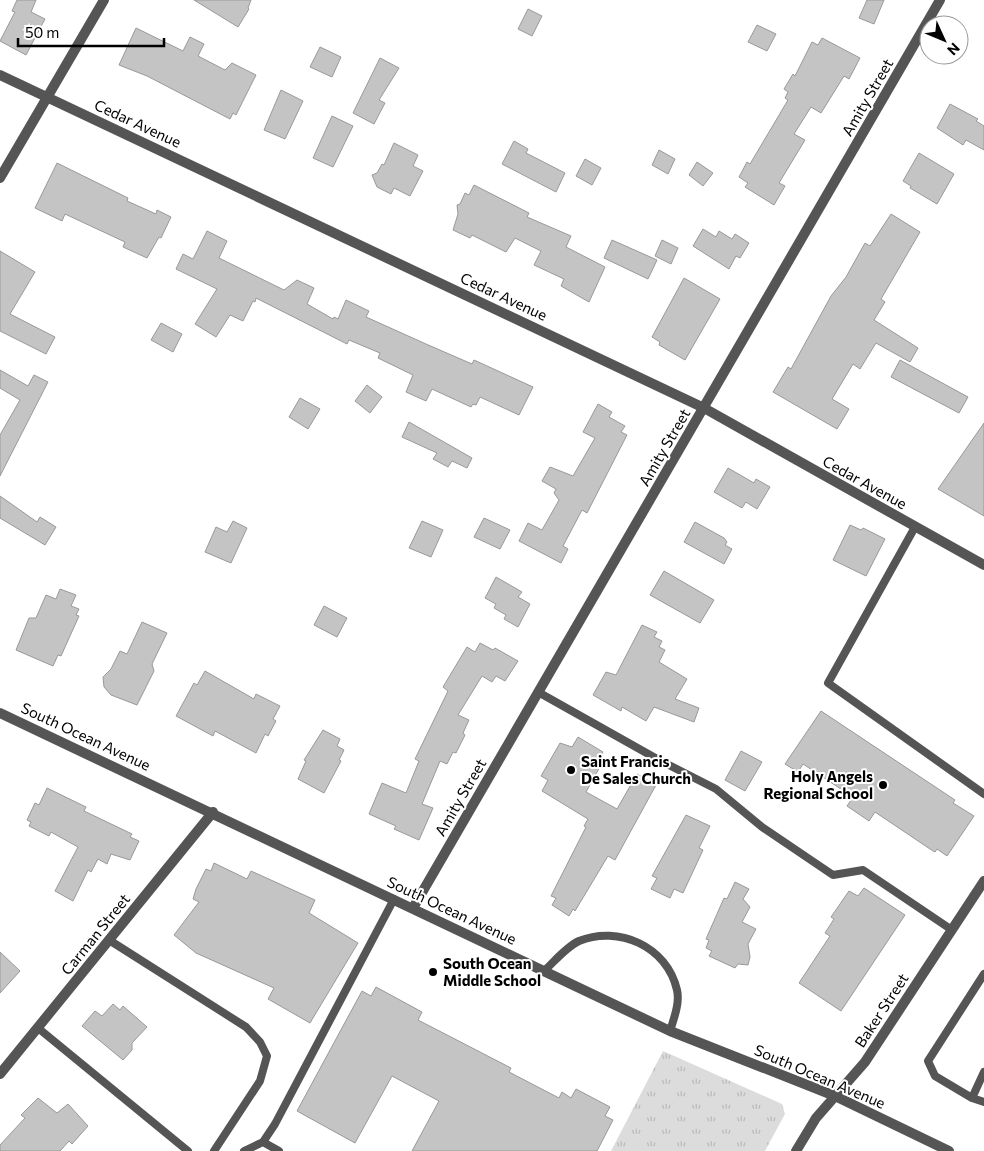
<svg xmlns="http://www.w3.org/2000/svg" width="984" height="1151" viewBox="0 0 984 1151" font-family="Commissioner,sans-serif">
  <defs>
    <pattern id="grass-tufts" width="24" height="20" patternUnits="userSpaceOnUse" patternTransform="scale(1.25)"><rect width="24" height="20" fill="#dcdcdc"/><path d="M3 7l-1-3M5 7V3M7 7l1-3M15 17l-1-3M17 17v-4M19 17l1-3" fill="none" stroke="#bbb"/></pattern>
  </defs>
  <rect width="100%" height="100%" fill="#fff"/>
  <path fill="url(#grass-tufts)" d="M663,1051L782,1104L785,1114L765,1151H611Z"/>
  <path fill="#c4c4c4" stroke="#999" d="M17,0H36L31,12L45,19L26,55L0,41L15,12L12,11Z
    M194,0H251L248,8L249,9L238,27Z
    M867,0H884L874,24L859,18Z
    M528,9L542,16L532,36L518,29Z
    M757,25L776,34L767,51L748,42Z
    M136,28L183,51L190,37L204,44L198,56L225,70L232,63L256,75L236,115L233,113L230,119L147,76L119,65Z
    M822,38L860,58L849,79L844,76L821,113L811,107L794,134L805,140L779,183L785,186L774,205L745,187L748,183L739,177L747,162L750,164L788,100L785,98L788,92L784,89L793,74L795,76L812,42L818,45Z
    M320,47L341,57L332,77L310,67Z
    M380,58L399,68L379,100L385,103L374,124L353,113Z
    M281,90L303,101L285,139L264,130Z
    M950,104L978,119L976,121L984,126V150L966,140L963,145L937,128Z
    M332,116L353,126L333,167L313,158Z
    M514,141L528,149L526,153L565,173L556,192L502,164Z
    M394,143L418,155L413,166L423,171L410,196L394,188L391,194L377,187L372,175L377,173L382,164L384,165Z
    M659,150L675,159L668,174L652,165Z
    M919,153L954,174L937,204L910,188L911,186L903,181Z
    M585,159L601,168L592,185L576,176Z
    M697,162L713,173L703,186L689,175Z
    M57,163L128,198L127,201L156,214L157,210L171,217L161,238L159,237L147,258L123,247L125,242L65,214L62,221L35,208Z
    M474,185L529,213L527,217L571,236L566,247L605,267L589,302L561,286L564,279L534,265L541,251L515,238L506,252L472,235L470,238L453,230L458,214L457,205L460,204L465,193L469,195Z
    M891,214L920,232L881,299L885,302L874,320L918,348L910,362L876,343L860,369L853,364L832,399L849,409L837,429L773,392L788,367L791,369L831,296L846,277L865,243L870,246Z
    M703,229L716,237L719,231L732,239L735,234L749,243L740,258L736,256L729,269L693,246Z
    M207,231L227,241L219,258L284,290L297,280L314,288L307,304L333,319L334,317L338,319L346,300L369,311L366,317L426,344L472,364L474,360L533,387L519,415L480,397L476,405L473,404L471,407L432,389L426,401L406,392L413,375L378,358L380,353L349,340L347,344L256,298L255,302L253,301L243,321L230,315L216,337L195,324L217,289L176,269L183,254L193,259Z
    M612,240L657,260L648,279L604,258Z
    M662,240L678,248L671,264L655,256Z
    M0,251L35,272L10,314L55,337L46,354L0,331Z
    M684,278L720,299L685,360L659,345L660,342L652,337Z
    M161,323L182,334L173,352L151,340Z
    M900,360L968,397L959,413L891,377Z
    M0,370L28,386L34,375L48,382L0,476V435L20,400L0,388Z
    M367,385L382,397L370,413L355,401Z
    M300,398L320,409L308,429L289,417Z
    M598,404L612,412L609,417L625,426L621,432L627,435L587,513L582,510L563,546L568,549L561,563L519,541L528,523L542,530L559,500L554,493L556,489L542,481L550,467L573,476L595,438L583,432Z
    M409,422L472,458L467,468L452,461L448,467L433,459L437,453L402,437Z
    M984,423V516L938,489Z
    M728,468L754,483L756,479L770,487L757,509L746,502L742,508L714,492Z
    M0,496L37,522L40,517L56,527L45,545L0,518Z
    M484,518L510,530L500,549L474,537Z
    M233,521L247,528L231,563L205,552L216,527L227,532Z
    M422,521L443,530L431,557L409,548Z
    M695,522L724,538L727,542L725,545L732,549L724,564L684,542Z
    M850,525L861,530L863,528L885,539L866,576L833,560Z
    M664,571L714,600L700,623L650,595Z
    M496,577L522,592L518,597L530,604L518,627L504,619L506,615L494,608L496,604L485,598Z
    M60,589L76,595L71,606L79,609L76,615L79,616L61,656L58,655L53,666L16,650L29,618H36L46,595L56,599Z
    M324,606L347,618L337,637L314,625Z
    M142,622L167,633L152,664L154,671L137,705L111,695L104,687L103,677L111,669L120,651L127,654Z
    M642,625L657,632L654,637L662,641L659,647L665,650L659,662L687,679L675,699L699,708L694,722L654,707L646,721L622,707L621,711L593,695L606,672L616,675Z
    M480,643L493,650L495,648L518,661L505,681L496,676L492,682L482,676L458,715L469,720L463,733L465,735L456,753L453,752L447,764L440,761L422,804L433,808L419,840L394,829L396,826L369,814L382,783L406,793L419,761L415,759L448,691L443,687L467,647L475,652Z
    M205,671L254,699L256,694L280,706L273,719L276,721L268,736L265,734L256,753L215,731L213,736L176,716L194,683L197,685Z
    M821,711L955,800L953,803L974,816L947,856L937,849L935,852L933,851L875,812L869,821L847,806L853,797L803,764L798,772L785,764Z
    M323,730L340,739L337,746L344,750L339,760L341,761L324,793L298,779L306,761L304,760Z
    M578,737L603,752L596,763L601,765L586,792L617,809L637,774L656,785L615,860L608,856L575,911L573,909L569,916L552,905L556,898L551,896L586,827L584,826L588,819L542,791L548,780L541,776L560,743L572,747Z
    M741,751L762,762L745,791L725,780Z
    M47,788L86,807L84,811L132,834L130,837L139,841L130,860L111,854L107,864L98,859L91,872L88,870L73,901L55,891L78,847L51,832L49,836L29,826L31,822L27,820L35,803L39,805Z
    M686,815L710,826L699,848L703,850L683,893L674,889L670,898L651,889L657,878L652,876Z
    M214,863L247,879L251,871L315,900L309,913L358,943L310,1023L268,999L274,988L196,953L174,935L199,902L193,899L196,889L206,869L211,871Z
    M735,882L749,889L743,899L750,907L742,922L756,929L748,944L750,957L748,965L738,964L735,968L709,956L712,951L706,948L709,940L706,939L724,898L727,899Z
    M864,888L905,915L841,1011L799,983L830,936L825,933L834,919L831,917L849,891L858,896Z
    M0,952L20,971L0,993Z
    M376,987L422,1012L418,1020L511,1068L509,1072L559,1098L562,1092L571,1098L576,1089L610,1107L605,1116L613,1120L597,1151H412L439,1101L392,1076L355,1143L297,1111L362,991L371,996Z
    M113,1004L120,1010L123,1006L147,1027L132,1043V1050L123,1060L82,1026L95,1011L102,1016Z
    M38,1098L57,1113L68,1104L88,1126L72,1144L69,1141L60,1151H0V1145L25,1118L21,1115Z"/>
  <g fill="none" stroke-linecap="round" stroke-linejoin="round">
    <path stroke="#555" stroke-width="8" d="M915,527L828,683L984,794
      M538,692L659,760L716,789L762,827L833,875L863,870L952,930
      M109,940L246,1027L260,1042L267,1056L260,1081L214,1151
      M544,971C554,962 566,947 579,941C618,925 667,946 677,990C680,1003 674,1018 670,1031
      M38,1028L188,1151
      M984,1072L972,1098L984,1102
      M972,1098L935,1076L928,1061L984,974
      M263,1142L279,1151
      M244,1151L263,1142L275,1124L394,899"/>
    <path stroke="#555" stroke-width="10" d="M0,178L104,0
      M413,908L940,0
      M0,1074L213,812"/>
    <path stroke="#555" stroke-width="10" d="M0,75L704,408L984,565
      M0,713L670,1031L835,1096L949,1151
      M796,1151L816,1118L865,1062L984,881"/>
  </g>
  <g fill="#000" stroke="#fff" stroke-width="2">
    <circle cx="571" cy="770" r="5"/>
    <circle cx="883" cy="785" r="5"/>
    <circle cx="433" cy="972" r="5"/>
  </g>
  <g text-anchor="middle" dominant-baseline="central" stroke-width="4" stroke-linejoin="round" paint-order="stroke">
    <g font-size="15" fill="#000" stroke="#fff">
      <text transform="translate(867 97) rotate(-60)">Amity Street</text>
      <text transform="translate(138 123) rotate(25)">Cedar Avenue</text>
      <text transform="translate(504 296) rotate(25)">Cedar Avenue</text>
      <text transform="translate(664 447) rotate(-60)">Amity Street</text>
      <text transform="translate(865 482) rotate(29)">Cedar Avenue</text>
      <text transform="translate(86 736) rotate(25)">South Ocean Avenue</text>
      <text transform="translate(460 797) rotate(-60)">Amity Street</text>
      <text transform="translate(452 910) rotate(25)">South Ocean Avenue</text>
      <text transform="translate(95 934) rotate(-51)">Carman Street</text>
      <text transform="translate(881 1010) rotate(-57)">Baker Street</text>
      <text transform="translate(820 1076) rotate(23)">South Ocean Avenue</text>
    </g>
    <g font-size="15" font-weight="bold" fill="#000" stroke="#fff" text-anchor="start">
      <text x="581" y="761">Saint Francis<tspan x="581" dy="17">De Sales Church</tspan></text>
      <text x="873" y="776" text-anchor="end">Holy Angels<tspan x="873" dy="17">Regional School</tspan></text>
      <text x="443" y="963">South Ocean<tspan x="443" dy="17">Middle School</tspan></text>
    </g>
  </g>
  <g transform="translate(944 40) rotate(134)"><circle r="24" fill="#ffffff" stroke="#999999"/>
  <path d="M0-4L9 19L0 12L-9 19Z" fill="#000000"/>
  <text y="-8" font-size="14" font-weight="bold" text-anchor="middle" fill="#000000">N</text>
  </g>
  <path d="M18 38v8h146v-8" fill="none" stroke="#000000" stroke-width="2.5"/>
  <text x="25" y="38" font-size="15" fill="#000000" stroke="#ffffff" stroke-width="4" paint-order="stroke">50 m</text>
</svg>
